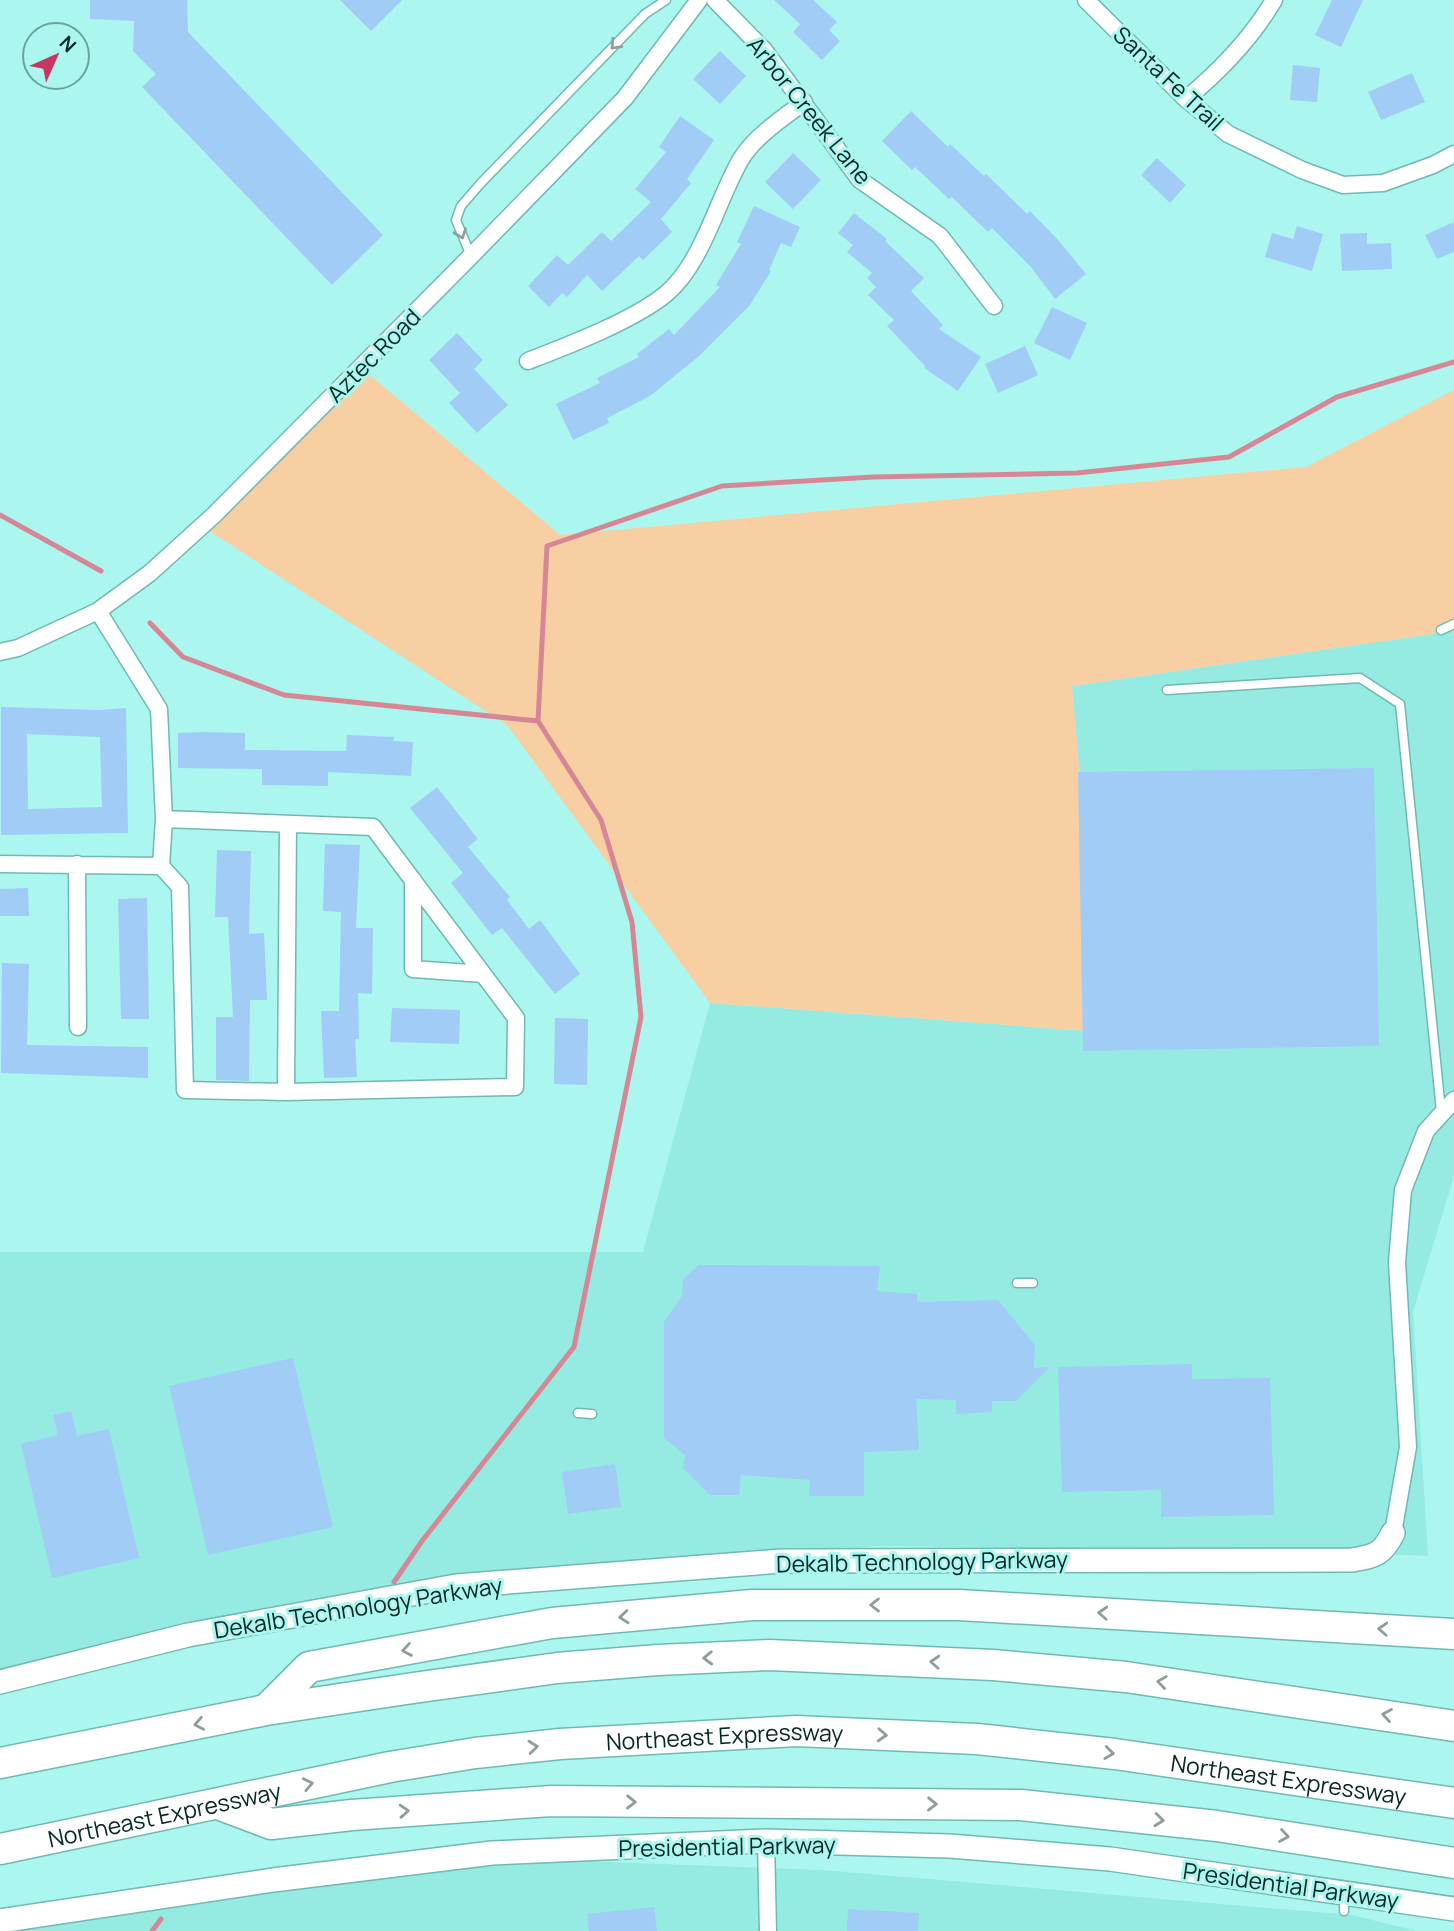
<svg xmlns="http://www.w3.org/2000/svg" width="1454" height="1931" viewBox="0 0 1454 1931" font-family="Manrope,sans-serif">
  <rect width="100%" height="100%" fill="#abf7ef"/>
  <path fill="#95ebe2" d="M1454,631V1176L1413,1312L1428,1556L1336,1552L877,1546L561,1576L0,1678V1252H643L710,1003L1102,1032L1072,686Z
    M418,1855L823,1870L1352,1915L1417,1931H0Z"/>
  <path fill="#f8cea3" d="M358,365L560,535L1306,467L1454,390V631L1072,686L1102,1032L710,1003L507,725L199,524Z"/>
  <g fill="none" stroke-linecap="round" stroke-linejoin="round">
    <path stroke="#d68796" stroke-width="5" d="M0,515L101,571
      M150,623L183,657L284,695L538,721
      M394,1582L422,1541L574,1347L641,1017L632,922L601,820L538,721L547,546L722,486L873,477L1077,473L1229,457L1337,397L1454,362
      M152,1931L161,1919"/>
  </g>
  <path fill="#a0ccf6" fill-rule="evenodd" d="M90,0H187L188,32L383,235L332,285L142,87L156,74L133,51L134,21L90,19Z
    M340,0H402L371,31Z
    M774,0H813L837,22L829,30L840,41L822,60L793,32L800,24Z
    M1332,0H1363L1341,47L1315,35Z
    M720,51L746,76L720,104L693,79Z
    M1293,65L1320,68L1317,102L1290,100Z
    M1412,73L1425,102L1381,120L1368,92Z
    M911,111L948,147L950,144L984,176L986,174L1027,214L1030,211L1059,241L1086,274L1055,299L1031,267L992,228L988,232L952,197L949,199L915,167L912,170L882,141Z
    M680,116L714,140L687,179L691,183L661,219L672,232L643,260L639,256L602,291L587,275L567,297L562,293L549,307L528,286L557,255L568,265L602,232L611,241L651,202L635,189L666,152L659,147Z
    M793,153L821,180L793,209L765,182Z
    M1157,158L1186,185L1170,203L1141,175Z
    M754,206L800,227L791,247L781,243L769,270L771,271L750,305L699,356L650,396L607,418L609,423L573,440L556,404L600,383L597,378L639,357L637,354L669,329L674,335L720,287L716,285L741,244L737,242Z
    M854,213L887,239L885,241L924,278L911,291L943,325L939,329L981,357L958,391L924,368L925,366L887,326L894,320L868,295L876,287L867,278L872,273L847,252L853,245L838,233Z
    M1454,222V252L1437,259L1425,235Z
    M1297,226L1323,234L1312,271L1265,257L1272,233L1293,239Z
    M1367,233V244L1391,243L1392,269L1342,271L1340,234Z
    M1052,307L1087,323L1070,360L1034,343Z
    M457,333L483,360L474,369L508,405L477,433L449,403L460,393L429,360Z
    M1025,346L1038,375L998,393L985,364Z
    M1,707L99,710L126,708L128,833L1,835ZM27,734L100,737L102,807L28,809Z
    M202,732L245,733V750L346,751L347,735L394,737L393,741L413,742L411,776L328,772V786L262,785V769L178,768V733Z
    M1374,768L1379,1046L1083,1051L1078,772Z
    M437,787L478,839L468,847L510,897L507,900L529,929L540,920L580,974L555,994L502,928L492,935L451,883L463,873L410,808Z
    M325,844L360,845L356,928H373L372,994L358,993L359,1039H355L357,1077L324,1078L321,1011H339L341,912L323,911Z
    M217,850L251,851L249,934L264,933L267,1000H250L249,1081L216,1080V1017H233L228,917H215Z
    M28,888L29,916H0V889Z
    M147,898L149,1019H121L118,899Z
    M2,963L29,964L27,1045L148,1047V1078L1,1073Z
    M392,1008L460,1010L459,1044L390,1042Z
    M555,1018L588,1019L587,1085L554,1084Z
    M699,1265L880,1266L877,1291L917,1294V1302L998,1300L1035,1345L1034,1368L1050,1367L1016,1401H992V1412L956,1414V1400L916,1399L919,1450L864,1452V1496H809L810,1480L741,1475L739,1495H710L683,1468L685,1455L664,1438V1322L682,1296L683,1279Z
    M293,1358L333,1527L208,1555L169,1386Z
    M1192,1364V1379L1270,1378L1274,1515L1161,1517V1490L1062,1492L1058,1367Z
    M71,1411L77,1436L109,1429L139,1558L52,1578L21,1444L58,1435L53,1415Z
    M615,1464L621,1507L568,1514L562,1472Z
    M654,1907L657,1931H589L587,1914Z
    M848,1909L919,1913L918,1931H847Z"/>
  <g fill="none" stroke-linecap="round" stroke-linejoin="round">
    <defs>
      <path id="lane" d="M471,256L456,220L461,206L481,183L645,14L666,0
        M1441,630L1454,624
        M1167,690L1360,678L1400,704L1441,1111
        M1017,1283H1033
        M578,1413L592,1414
        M1344,1911V1895"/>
      <path id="street" d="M715,0L764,50L860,180L940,236L994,306
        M1086,0L1186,99L1228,134L1302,170L1343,185L1383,183L1433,165L1454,154
        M1186,99C1221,70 1251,39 1274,0
        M528,361C567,346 635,320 667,293C703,262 717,200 741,159C755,136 783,118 804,102
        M98,611L159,709L164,819L161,866L180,887L185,1090L286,1092L515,1087L516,1018L373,827L164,819
        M0,652L18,648L98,611L150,573L214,515L471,256L625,98L699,0
        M0,864L161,866
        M77,864L78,1027
        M413,880V969L483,974
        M286,1092L288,825
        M1393,1533L1408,1447L1397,1262L1403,1190L1426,1131L1454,1100
        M766,1841L768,1931"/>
      <path id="secondary" d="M0,1682L188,1635L456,1586L782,1561L1352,1560C1375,1556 1382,1555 1393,1533
        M0,1921L273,1880L492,1853L766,1841L949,1846L1110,1859L1454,1909"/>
      <g id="highway">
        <path d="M266,1710L309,1667L552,1623L752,1605H959L1454,1634"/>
        <path d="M0,1763L266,1710L413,1688L557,1668L658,1660L770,1655L993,1665L1126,1677L1454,1726"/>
        <path d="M218,1804L271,1824L352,1815L551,1801L1021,1805L1217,1826L1454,1863"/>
        <path id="s1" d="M0,1849L390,1767L475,1753L560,1744L796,1731L977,1739L1115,1754L1454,1803"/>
      </g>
    </defs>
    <use href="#lane" stroke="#6fb9b2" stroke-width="11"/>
    <use href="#street" stroke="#6fb9b2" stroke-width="19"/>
    <use href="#secondary" stroke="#6fb9b2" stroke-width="26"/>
    <use href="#highway" stroke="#6fb9b2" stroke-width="33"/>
    <use href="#lane" stroke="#fff" stroke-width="8"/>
    <use href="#street" stroke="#fff" stroke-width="16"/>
    <use href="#secondary" stroke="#fff" stroke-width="23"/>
    <use href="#highway" stroke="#fff" stroke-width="30"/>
  </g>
  <defs><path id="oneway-chevron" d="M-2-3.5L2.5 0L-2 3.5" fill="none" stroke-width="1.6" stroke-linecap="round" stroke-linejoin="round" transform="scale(1.75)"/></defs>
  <g stroke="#8f9e9d">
    <use href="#oneway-chevron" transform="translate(615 45) rotate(134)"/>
    <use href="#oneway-chevron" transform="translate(461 234) rotate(70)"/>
    <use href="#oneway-chevron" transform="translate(875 1605) rotate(-180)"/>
    <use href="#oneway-chevron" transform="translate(1103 1613) rotate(-177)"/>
    <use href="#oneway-chevron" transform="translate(624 1617) rotate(175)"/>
    <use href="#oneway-chevron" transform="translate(1383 1629) rotate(-177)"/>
    <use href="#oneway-chevron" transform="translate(407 1650) rotate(170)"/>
    <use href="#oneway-chevron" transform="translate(708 1658) rotate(178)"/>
    <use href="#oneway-chevron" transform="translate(935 1662) rotate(-177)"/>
    <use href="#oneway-chevron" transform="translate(1162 1682) rotate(-172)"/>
    <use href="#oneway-chevron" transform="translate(1387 1715) rotate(-171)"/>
    <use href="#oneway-chevron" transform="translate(199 1724) rotate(169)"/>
    <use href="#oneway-chevron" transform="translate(882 1735) rotate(3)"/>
    <use href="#oneway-chevron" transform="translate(533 1747) rotate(-6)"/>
    <use href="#oneway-chevron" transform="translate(1109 1753) rotate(7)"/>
    <use href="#oneway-chevron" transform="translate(308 1784) rotate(-12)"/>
    <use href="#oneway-chevron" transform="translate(631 1802) rotate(1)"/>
    <use href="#oneway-chevron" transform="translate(932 1804) rotate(1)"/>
    <use href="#oneway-chevron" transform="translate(404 1811) rotate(-4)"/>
    <use href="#oneway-chevron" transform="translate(1159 1820) rotate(6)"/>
    <use href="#oneway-chevron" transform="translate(1284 1836) rotate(9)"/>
  </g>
  <g text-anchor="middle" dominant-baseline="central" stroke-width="6" stroke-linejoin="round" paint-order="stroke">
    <g font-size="23" fill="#072725" stroke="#abf7ef">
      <text transform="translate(1169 78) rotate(43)">Santa Fe Trail</text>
      <text transform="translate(810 110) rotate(51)">Arbor Creek Lane</text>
      <text transform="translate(373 355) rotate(-45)">Aztec Road</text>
      <text transform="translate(922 1561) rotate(-1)">Dekalb Technology Parkway</text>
      <text transform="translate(358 1607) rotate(-9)">Dekalb Technology Parkway</text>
      <text stroke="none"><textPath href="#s1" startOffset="735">Northeast Expressway</textPath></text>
      <text stroke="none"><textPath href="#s1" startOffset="1302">Northeast Expressway</textPath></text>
      <text stroke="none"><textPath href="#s1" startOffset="168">Northeast Expressway</textPath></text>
      <text transform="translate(727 1846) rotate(-1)">Presidential Parkway</text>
      <text transform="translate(1291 1885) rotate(8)">Presidential Parkway</text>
    </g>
  </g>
  <g transform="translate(56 56) rotate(45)"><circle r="33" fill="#abf7ef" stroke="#69a49e" stroke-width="2"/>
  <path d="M0-5L12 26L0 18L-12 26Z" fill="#c63861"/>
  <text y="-10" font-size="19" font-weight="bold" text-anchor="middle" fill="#072725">N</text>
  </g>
</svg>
